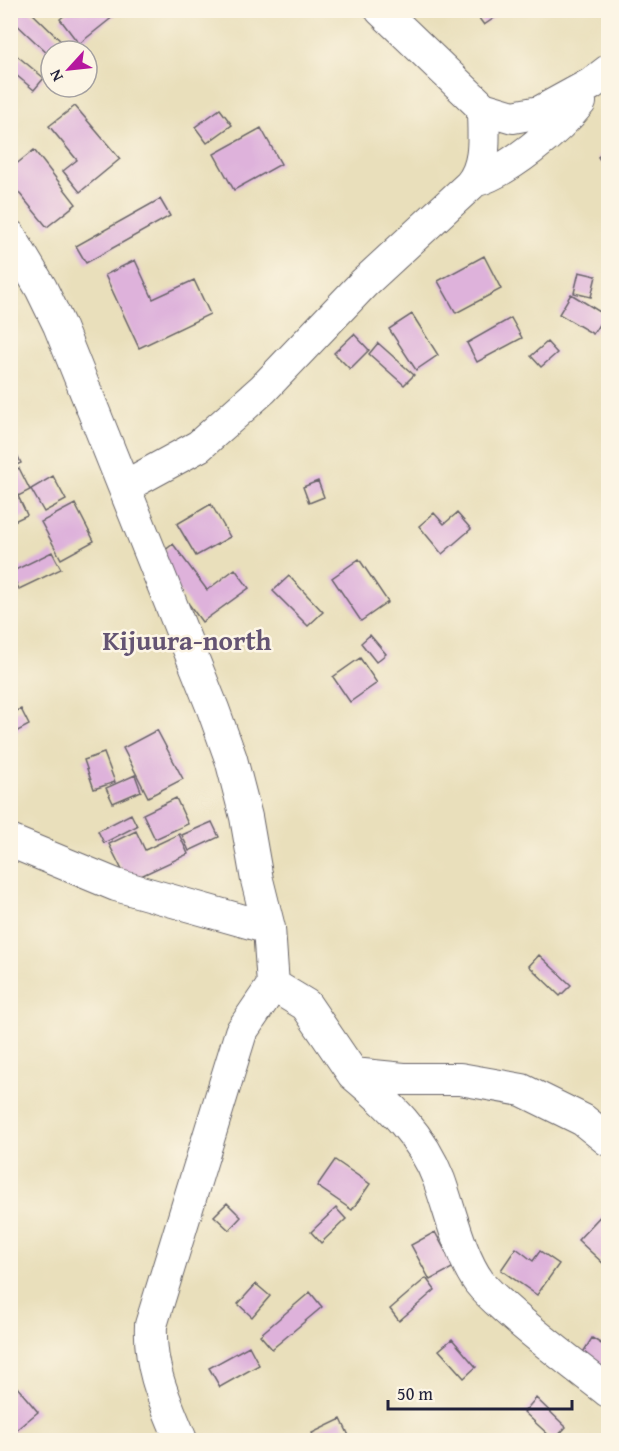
<svg xmlns="http://www.w3.org/2000/svg" width="619" height="1451" viewBox="0 0 619 1451" font-family="'Gentium Book Plus',serif">
  <rect width="100%" height="100%" fill="#fcf5e5"/>
  <filter id="ink" filterUnits="userSpaceOnUse"><feTurbulence type="fractalNoise" baseFrequency=".0167" numOctaves="2"/><feDisplacementMap in="SourceGraphic" scale="12" xChannelSelector="R" yChannelSelector="G"/><feConvolveMatrix kernelMatrix="1 2 1 2 8 2 1 2 1" color-interpolation-filters="sRGB"/></filter>
  <filter id="wash" filterUnits="userSpaceOnUse"><feTurbulence type="fractalNoise" baseFrequency=".008" numOctaves="4" result="noise"/><feDisplacementMap in="SourceGraphic" scale="24" xChannelSelector="R" yChannelSelector="G"/><feGaussianBlur stdDeviation="1.35" result="paint"/><feColorMatrix in="noise" values="0 0 0 0 0 0 0 0 0 0 0 0 0 0 0 0 0 1.4 0 .05"/><feComposite in="paint" operator="in"/></filter>
  <g filter="url(#wash)">
    <rect width="100%" height="100%" fill="#e9dfbb"/>
    <g id="blocks">
      <path fill="#deb2db" d="M15,10H29L71,51H51V57L10,18V15Z
        M71,10H117L119,12L79,44L60,19Z
        M212,10H226L215,17Z
        M473,10H493L497,16L484,25Z
        M10,50L44,78L34,90L10,70Z
        M75,106L120,159L80,192L63,171L77,160L49,126Z
        M220,109L232,125L207,143L195,127Z
        M261,128L281,164L234,190L214,154Z
        M608,149V171L598,157Z
        M34,150L76,204L47,227L10,182V169Z
        M160,199L170,216L86,263L76,246Z
        M484,256L501,289L456,313L438,281Z
        M135,260L153,299L194,280L210,314L139,348L105,275Z
        M579,272L596,276L591,297L574,293Z
        M571,294L605,315L593,334L559,314Z
        M412,314L438,355L416,370L389,329Z
        M511,318L522,338L477,362L467,343Z
        M354,334L369,350L350,369L334,353Z
        M547,342L557,353L541,367L531,356Z
        M378,343L414,375L404,385L369,354Z
        M10,440L21,463L10,468Z
        M19,468L30,490L18,496L27,515L10,523V473Z
        M53,476L66,500L44,512L31,489Z
        M318,481L324,497L309,503L303,487Z
        M75,504L94,541L61,559L41,522Z
        M211,504L230,537L196,556L177,524Z
        M434,513L444,524L457,513L471,529L442,554L419,526Z
        M173,544L207,590L235,569L249,588L202,622L155,558Z
        M52,552L61,569L19,589L11,572Z
        M359,559L388,602L361,621L332,578Z
        M289,576L323,612L308,626L273,591Z
        M370,635L386,654L376,662L361,643Z
        M360,658L377,683L350,702L333,677Z
        M21,709L29,725L10,735V714Z
        M157,730L183,779L148,797L123,748Z
        M104,753L115,782L94,789L84,760Z
        M135,775L141,791L113,803L106,788Z
        M176,798L188,824L155,839L143,814Z
        M131,814L137,826L104,843L98,831Z
        M212,822L219,837L189,851L182,835Z
        M136,831L145,850L179,834L188,854L128,882L109,844Z
        M539,955L571,985L560,996L529,966Z
        M335,1160L370,1184L352,1210L317,1186Z
        M227,1203L241,1217L229,1230L214,1216Z
        M336,1208L346,1219L321,1243L311,1232Z
        M608,1208V1265L607,1267L578,1240Z
        M435,1232L454,1267L430,1280L411,1245Z
        M516,1248L533,1261L540,1251L559,1264L537,1295L501,1270Z
        M426,1278L435,1290L399,1321L390,1309Z
        M256,1284L270,1296L252,1317L238,1304Z
        M310,1292L322,1307L272,1349L260,1335Z
        M592,1338L608,1348V1371L582,1354Z
        M452,1339L476,1367L464,1378L439,1350Z
        M249,1346L259,1365L220,1387L209,1368Z
        M16,1386L38,1412L10,1435V1391Z
        M536,1398L566,1427L554,1440L524,1412Z
        M341,1419L351,1440H316L312,1433Z"/>
    </g>
  </g>
  <g filter="url(#ink)">
    <use href="#blocks" fill-opacity="0" stroke="#686468" stroke-width="1.5"/>
    <g fill="none" stroke-linecap="round" stroke-linejoin="round">
      <defs>
        <path id="minor" d="M381,10L483,108L513,117L540,112L591,84L608,71
          M474,181C508,172 558,130 580,102
          M10,236L41,288L59,325L213,709L231,759L246,817L257,880L269,928L273,985L306,1005L353,1074L404,1079H460L522,1090L583,1120L608,1140
          M124,487L199,446L263,389L364,283L470,185C488,164 483,133 483,108
          M10,841L116,885L269,928
          M353,1074C389,1104 422,1135 439,1180C450,1210 460,1256 479,1282C489,1295 503,1306 515,1317C545,1343 577,1367 608,1391
          M181,1440C165,1401 149,1369 151,1325L241,1032L273,985"/>
      </defs>
      <use href="#minor" stroke="#686468" stroke-width="34"/>
      <use href="#minor" stroke="#fff" stroke-width="32"/>
    </g>
  </g>
  <g text-anchor="middle" dominant-baseline="central" stroke-width="5" stroke-linejoin="round" paint-order="stroke">
    <g font-size="27" font-weight="bold" fill="#645473" stroke="#fcf5e5">
      <text x="187" y="640">Kijuura-north</text>
    </g>
  </g>
  <rect width="619" height="1451" fill="none" stroke="#fcf5e5" stroke-width="36"/>
  <g transform="translate(69 69) rotate(243)"><circle r="28" fill="#fcf5e5" stroke="#a5a1a1" stroke-width="1.5"/>
  <path d="M0-4.5L10 22L0 15L-10 22Z" fill="#b5179e"/>
  <text y="-9" font-size="16" font-weight="bold" text-anchor="middle" fill="#22223b">N</text>
  </g>
  <path d="M388 1400v9h184v-9" fill="none" stroke="#22223b" stroke-width="3"/>
  <text x="397" y="1400" font-size="18" fill="#22223b" stroke="#fcf5e5" stroke-width="4.5" paint-order="stroke">50 m</text>
</svg>
